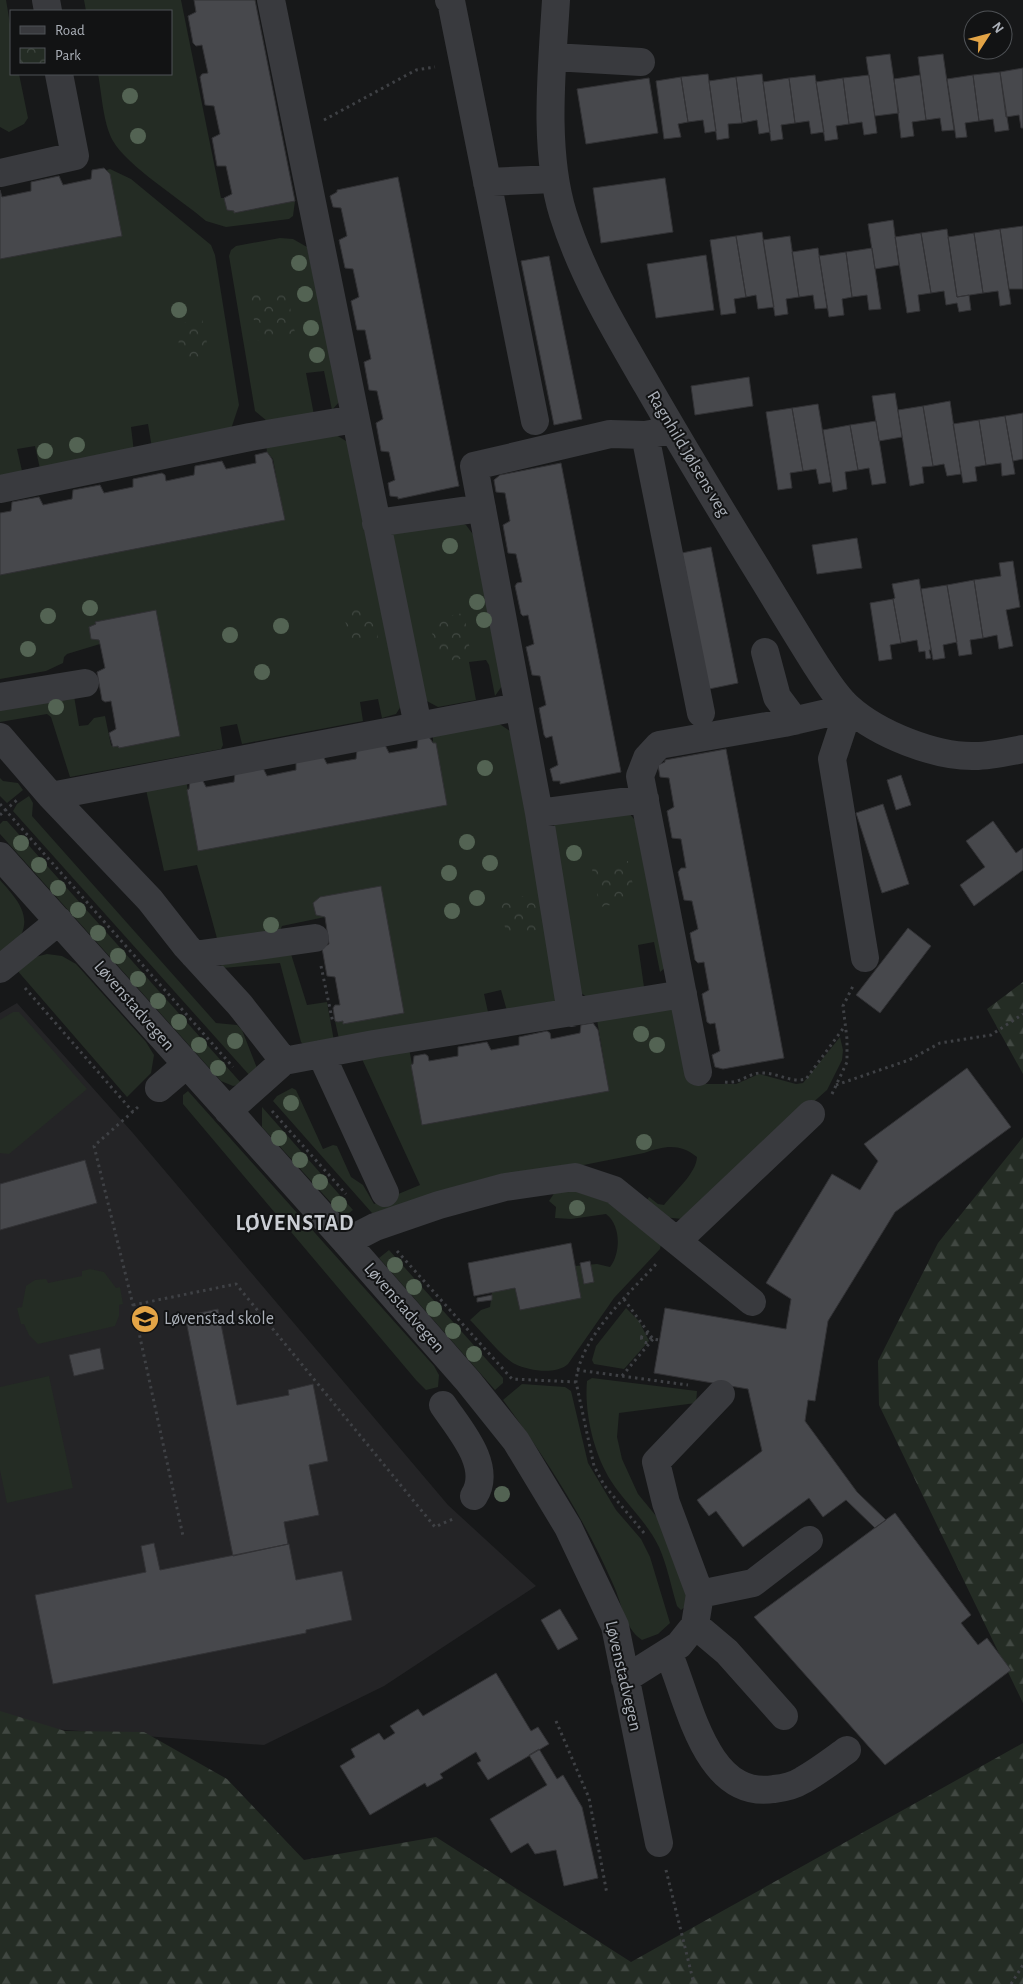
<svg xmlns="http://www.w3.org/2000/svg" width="1023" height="1984" viewBox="0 0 1023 1984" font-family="'Alegreya Sans',sans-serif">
  <defs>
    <pattern id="forest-firs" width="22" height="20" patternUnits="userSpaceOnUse" patternTransform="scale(1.25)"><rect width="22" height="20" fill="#242c24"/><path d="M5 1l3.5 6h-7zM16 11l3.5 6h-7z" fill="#414842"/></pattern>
    <pattern id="park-crowns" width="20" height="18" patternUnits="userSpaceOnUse" patternTransform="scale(1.25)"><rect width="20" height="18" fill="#242c24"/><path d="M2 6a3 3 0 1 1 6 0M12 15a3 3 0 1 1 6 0" fill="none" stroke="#414842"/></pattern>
  </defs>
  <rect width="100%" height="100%" fill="#171819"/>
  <path fill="#242426" d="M17,1003L132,1132L448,1505L536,1586L384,1686L264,1745L0,1725V1013Z"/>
  <path fill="#242c24" d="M0,0H6L11,30V74H19L28,118L24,124L9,132L0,127Z
    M84,0H181L221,198H224L227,210L234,211L235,213L295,201L293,216L289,219L226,227L206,221C182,200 127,166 113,141C103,123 102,95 98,74H171V11H86Z
    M110,169L131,179L211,245L215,255L239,405L230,432L152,448L148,424L131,427L134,452L40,469L35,446L17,449L22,471L0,477V259L108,175L107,170Z
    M280,238L293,239L307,247L340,401L332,410L324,371L306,373L314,415L267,421L255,411L229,256L231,250L236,246Z
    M333,433L346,441L354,455L403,703L396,714L382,718L378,699L360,702L363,721L242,744L237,724L220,727L223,745L221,749L70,777L51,717L47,714L0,722V710L74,696L79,726L88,725L94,718L105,716L111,745L113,747L118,746L119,748L180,736L156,610L95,622L96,624L89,627L91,639L99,640L100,644L67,654L64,657L63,663L46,671L0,679V575L284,520L273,459L267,452L266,443Z
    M459,522L466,525L475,537L502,686L495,696L489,665L486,660L469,662L476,700L438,707L423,699L389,534Z
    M498,723L513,733L559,1000L507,1011L501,990L484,994L488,1012L339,1039L335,1021H343V1023L404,1012V1010L320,899L313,903L316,915L325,917L282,926L279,933L218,942L197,865L164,871L145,785L186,780L199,851L433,743V735Z
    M0,778L3,781L18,783L23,790L7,803L0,796Z
    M29,796L33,803L32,816L216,1023L237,1025L242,1030L257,1068L251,1077L13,811L17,804Z
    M629,813L639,825L666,967L660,972L654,942L638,945L644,987L587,997L581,993L552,830L558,818Z
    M3,821H7L242,1084L233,1086L221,1081L0,834V824Z
    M0,880C13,895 32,913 21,935C17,943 9,950 3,956L0,951Z
    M47,954L62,956L76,964L146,1042L154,1055L151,1073L127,1097L16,969L35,957Z
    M291,954L307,1005L327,1002L334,1041L304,1045L301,1042L280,963L223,968L221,965Z
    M674,1002L698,1084H736L759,1074L796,1084L803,1083L840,1037L843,1050L842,1060L827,1090L682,1219L663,1217L645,1203L649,1197L658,1204L664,1205C674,1192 696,1174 697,1157C679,1143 665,1146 644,1153L452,1191L377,1214L372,1213L273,1101L277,1096L292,1088L296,1090L323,1149L333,1145L337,1146L351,1177L363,1185L374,1204L420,1185L362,1059L409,1048L423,1125L609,1091L596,1014Z
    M13,1012H19L87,1089L9,1154L0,1153V1020Z
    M188,1091L434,1366L439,1375L438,1387L426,1390L416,1380L183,1104V1095Z
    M262,1107L353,1210L344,1217L262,1127Z
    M557,1189H593L661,1244L660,1249L614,1298L568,1364C556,1375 529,1371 515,1364C505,1360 480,1330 470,1320L481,1310L490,1307L492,1292L515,1288L520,1310L581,1298L575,1266L597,1264L610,1267C621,1253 621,1225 606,1214L571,1219L555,1218L556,1207L549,1201Z
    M389,1250L503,1378V1383L495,1390L379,1258Z
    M90,1269L104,1272L116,1288L120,1287L123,1304L119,1305V1316L115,1326L38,1344L29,1335L24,1324H21L17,1308L22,1307L26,1286L35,1280L46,1279L48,1283L82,1276V1271Z
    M626,1308L639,1321L649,1341L624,1369L594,1364L592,1360L596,1346Z
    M49,1376L73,1488L7,1503L0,1470V1387Z
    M592,1378L697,1391L696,1403L619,1413L617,1437L622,1459L638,1494L661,1522L689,1604L681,1610L677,1606C671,1586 667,1565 659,1547C647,1522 626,1504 611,1481C594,1454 584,1413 587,1381Z
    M522,1384L565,1387L571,1391L588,1463L616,1510L641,1539L650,1557L670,1623L658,1634L642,1640C624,1628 622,1603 613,1584C584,1518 546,1458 503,1400Z"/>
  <path fill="url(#forest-firs)" d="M1023,982V1074L987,1009Z
    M1023,1137V1703L879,1405L878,1361L938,1243Z
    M0,1711L65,1731L144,1732L227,1779L304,1860L436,1837L631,1962L1023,1743V1984H0Z"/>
  <path fill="url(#park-crowns)" d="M286,287L295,333L258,341L249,295Z
    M202,319L210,357L183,363L175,325Z
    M372,604L378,639L350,645L343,609Z
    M464,613L471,657L437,663L430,619Z
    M628,861L636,900L600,907L592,869Z
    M533,894L541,929L507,936L499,901Z"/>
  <path fill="#47484c" stroke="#323235" d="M194,0H255L295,201L234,213V211L227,210L224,198L232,194L226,166H217L212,138L220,134L214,106L205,105L200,77L202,74L208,73L202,45L196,46L193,43L188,16L196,12Z
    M890,54L899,113L875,116L866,57Z
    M943,54L954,130L942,131L940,118L926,120L918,57Z
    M1023,68V128H1021L1019,115L1006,117L1000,72Z
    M1000,72L1009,130L995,132L993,119L979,121L973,75Z
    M708,74L716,131L705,133L703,120L688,122L681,77Z
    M762,74L770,132L759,134L757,120L742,123L736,77Z
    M815,75L824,132L811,134L809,121L795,123L789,78Z
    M869,75L877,133L864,135L862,122L849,124L843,78Z
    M920,75L926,120L912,122L914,136L901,138L894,79Z
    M973,75L979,121L965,123L967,137L956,138L947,79Z
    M681,77L688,122L678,124L681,137L664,139L656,81Z
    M736,77L742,123L728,124L729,138L717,140L709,81Z
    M649,78L658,133L586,144L577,89Z
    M789,78L795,123L781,125L783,139L771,141L763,82Z
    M843,78L849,124L836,126L838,139L825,141L816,82Z
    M104,168L110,174L122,236L0,259V190L2,197L31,191V182L59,176L63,185L91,179L92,170Z
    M398,177L459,486L398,499V497L390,496L388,483L395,480L389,452L381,451L376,423L383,419L377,391L369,390L364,362L371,359L365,330H357L351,301L359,297L353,269L345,268L339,240L347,236L341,208L333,207L330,196L337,192V190Z
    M665,178L673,232L601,243L593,188Z
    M893,220L899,265L875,269L868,224Z
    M1023,226V289H1009L1000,229Z
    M947,229L957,297L969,295L971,310L959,312L957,303L946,305L944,291L931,293L921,233Z
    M1000,229L1011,304L1000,306L998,291L983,293L974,233Z
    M762,232L774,307L758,309L756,295L746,297L736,236Z
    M921,233L931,293L918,295L920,311L907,313L895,237Z
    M974,233L983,293L957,297L948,237Z
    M736,236L746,297L734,299L736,313L721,315L710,240Z
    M790,236L799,297L786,299L788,314L775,316L763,240Z
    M818,248L827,308L815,309L813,295L799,297L792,252Z
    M872,248L881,309L869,310L867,295L852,297L846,252Z
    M846,252L852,297L842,299L844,315L829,317L819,256Z
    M706,255L714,310L656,318L647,264Z
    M549,256L582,419L554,425L521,261Z
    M749,377L753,406L695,415L691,386Z
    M895,393L902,437L879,441L872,396Z
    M950,401L961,474L947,476L944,464L933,466L923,406Z
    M818,404L831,482L819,484L816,469L803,471L792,408Z
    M923,406L933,466L922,467L924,483L910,486L898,410Z
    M792,408L803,471L790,473L792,488L778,490L766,412Z
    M1023,413V459L1013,461L1005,416Z
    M1005,416L1015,474L1002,476L1001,463L986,465L979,420Z
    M979,420L986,465L975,467L977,481L963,483L953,424Z
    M876,421L886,483L872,485L869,468L858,470L850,425Z
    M850,425L858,470L845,472L847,489L833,492L823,430Z
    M267,452L272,459L285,520L0,575V513L11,511L12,502L39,497L43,505L72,499L73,490L100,485L104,493L133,487V479L162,473L165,475L166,481L194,475L195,466L222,461L226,469L256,463L255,455Z
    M561,463L621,772L560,784V781H553L550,769L558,765L552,736L546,738L544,735L539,708L546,705L540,676L532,675L526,647L534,644L528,615L523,616L521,614L515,586L517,583L522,582L516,554L508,553L503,525L510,521L505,493L496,492L494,480L500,475Z
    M857,538L862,568L817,574L812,545Z
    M711,547L738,683L709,689L682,553Z
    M1013,561L1020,607L1006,610L1013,646L999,649L997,635L983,638L974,580L1001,576L999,563Z
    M919,579L931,650H929L931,658L926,659L925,651L919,652L917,640L901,643L893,599L895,598L892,584Z
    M974,580L983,638L970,640L972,654L959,656L947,585Z
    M947,585L957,642L943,645L945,658L933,660L921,589Z
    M893,599L901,643L890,645L892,659L879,661L870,603Z
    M156,610L180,736L119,748L118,746L113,747L109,733L116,729L111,701L105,702L102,700L97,672L105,668L100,644L99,640L91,639L89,627L96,624L95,622Z
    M429,737L433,743H436L447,805L198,851L187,790L189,789L190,781L202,779L206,787L234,782L235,773L263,768L267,776L296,770V762L323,756L327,764L356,759L357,750L385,745L389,753L417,748L418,739Z
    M726,749L784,1058L723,1069L715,1067L712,1055L720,1051L715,1023L710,1024L707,1022L702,994L709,990L704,962L698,963L695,960L690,933L698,929L692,901L684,900L678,872L681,868H686L681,839L672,838L667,811L674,807L669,778L660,777L658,765L665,762V760Z
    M901,775L911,805L896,810L887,780Z
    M883,804L909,884L882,893L856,813Z
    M993,821L1016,853L1023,848V870L974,906L960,885L985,867L966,841Z
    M381,886L404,1013L343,1024V1021L338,1022L335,1021L333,1008L335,1005H340L335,977L327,976L322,948L329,944L325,917L316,915L313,903L320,897Z
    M908,928L931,946L880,1013L856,995Z
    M593,1023L598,1030L609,1091L422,1125L411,1065L413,1064L414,1056L425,1054L428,1056L429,1061L458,1056V1047L487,1042L491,1050L519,1045V1037L547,1031L550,1033L551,1039L580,1033L581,1025Z
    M967,1068L1011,1127L895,1212L828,1321L815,1401L808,1400L805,1421L857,1492L886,1520L875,1528L846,1500L823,1517L809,1498L743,1547L716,1511L709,1516L697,1500L762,1451L748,1389L654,1373L665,1308L786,1329L791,1299L766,1283L832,1174L860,1190L878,1161L864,1144Z
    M85,1160L97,1203L0,1230V1184Z
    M571,1243L581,1298L520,1310L515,1288L474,1296L468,1263Z
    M590,1261L594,1282L584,1284L580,1263Z
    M492,1295V1300L477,1302V1298Z
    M218,1309L237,1405L289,1395L288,1390L313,1384L328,1461L309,1465L319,1515L284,1522L288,1544L233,1556L185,1316Z
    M100,1348L104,1369L74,1376L69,1355Z
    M895,1513L971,1615L961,1623L978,1645L987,1638L1011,1670L885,1765L754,1617Z
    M154,1543L160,1570L289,1544L296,1580L342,1571L352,1620L306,1630V1633L53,1684L35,1595L146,1572L141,1546Z
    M560,1609L578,1639L558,1650L541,1620Z
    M496,1673L531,1731L538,1727L549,1744L488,1780L477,1763L481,1761L476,1752L440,1774L443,1778L427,1787L425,1783L370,1815L340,1766L355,1757L351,1749L379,1733L384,1740L395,1733L390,1726L418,1709L423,1716Z
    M539,1749L557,1779L563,1775L582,1807L598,1878L564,1886L556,1850L535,1854L528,1843L511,1853L490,1819L547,1785L529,1755Z"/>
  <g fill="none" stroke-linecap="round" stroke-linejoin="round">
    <path stroke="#3f4145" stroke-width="3" stroke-dasharray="2.5 4" stroke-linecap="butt" d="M324,120L416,70L435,67
      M0,804L233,1067
      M0,815L17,800
      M321,966L333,1023
      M25,988L133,1112
      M725,1082C741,1084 749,1072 763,1073C778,1073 791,1083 806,1079L845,1026
      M836,1085L909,1060L940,1043L991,1035L1023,1014
      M832,1094L847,1062V1039L843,1006L854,984
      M138,1107L94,1146L133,1305L183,1536
      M272,1111L346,1194
      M397,1251L512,1379L576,1382
      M624,1299L653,1339L659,1340
      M133,1305L236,1284L435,1527L455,1518
      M641.5 1338a4.5 4.5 0 1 1 9 0a4.5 4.5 0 1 1-9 0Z
      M577,1370L688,1385
      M622,1376L653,1339H650
      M644,1533L604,1485L594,1466L576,1382C579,1338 629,1294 658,1262
      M556,1721L589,1798L607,1894
      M666,1870L694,1984
      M1011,1984L1023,1965"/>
    <path stroke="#393a3e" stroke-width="28" d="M46,0L48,11
      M271,0L418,726
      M449,0L451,1L535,421
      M556,0C552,68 543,149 563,214C582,275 615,330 647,385C685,451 725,517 765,582C782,610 799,638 816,665C826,680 836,697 849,708C878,734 935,757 975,756C990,756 1008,752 1023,749
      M553,57L641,62
      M0,173L75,156L59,74
      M487,182L554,179
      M645,435L701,713
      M0,489L250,437L355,419
      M376,523L482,508
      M765,652L777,697L795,721
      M0,697L85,683
      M849,708L832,759L865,958
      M0,737L51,796L150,900L186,946L240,1005L284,1061L228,1111
      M51,796L518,707
      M645,799L539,813L474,466L610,434L645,435L673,430
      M539,813L571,1013
      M0,856L346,1242L468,1381L516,1441L568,1527L615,1626L659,1843
      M194,955L315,938
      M0,969L59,921
      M321,1054L385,1193
      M284,1061L374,1044L683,994
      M698,1072L640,776L647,758L659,745L784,723L849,708
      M159,1088L186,1065
      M677,1241L811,1114
      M346,1242L375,1227L439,1205L505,1187L575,1177L614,1190L752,1302
      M443,1405C459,1429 493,1466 474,1496
      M700,1594L753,1583L809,1540
      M695,1625L727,1652L784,1716
      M668,1652C689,1700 705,1800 774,1789C784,1788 795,1785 803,1780C819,1771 833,1760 847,1750
      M625,1679L679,1645L695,1625L700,1594L666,1503L656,1462L721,1394"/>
  </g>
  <g fill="#536353">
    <circle cx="130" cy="96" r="8"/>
    <circle cx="138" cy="136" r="8"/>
    <circle cx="299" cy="263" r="8"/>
    <circle cx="305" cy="294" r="8"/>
    <circle cx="179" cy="310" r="8"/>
    <circle cx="311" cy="328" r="8"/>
    <circle cx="317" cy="355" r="8"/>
    <circle cx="77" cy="445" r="8"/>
    <circle cx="45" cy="451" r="8"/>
    <circle cx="450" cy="546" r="8"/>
    <circle cx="477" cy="602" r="8"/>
    <circle cx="90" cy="608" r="8"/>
    <circle cx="48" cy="616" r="8"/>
    <circle cx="484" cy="620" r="8"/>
    <circle cx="281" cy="626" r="8"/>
    <circle cx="230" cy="635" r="8"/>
    <circle cx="28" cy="649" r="8"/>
    <circle cx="262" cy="672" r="8"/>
    <circle cx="56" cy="707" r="8"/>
    <circle cx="485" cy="768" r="8"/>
    <circle cx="467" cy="842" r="8"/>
    <circle cx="21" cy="843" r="8"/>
    <circle cx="574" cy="853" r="8"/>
    <circle cx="490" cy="863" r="8"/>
    <circle cx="39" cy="865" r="8"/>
    <circle cx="449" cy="873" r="8"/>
    <circle cx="58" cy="888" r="8"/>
    <circle cx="477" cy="898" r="8"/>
    <circle cx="78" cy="910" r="8"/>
    <circle cx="452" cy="911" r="8"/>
    <circle cx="271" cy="925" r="8"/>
    <circle cx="98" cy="933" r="8"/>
    <circle cx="118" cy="956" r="8"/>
    <circle cx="138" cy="979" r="8"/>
    <circle cx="158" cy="1001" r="8"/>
    <circle cx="179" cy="1022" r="8"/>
    <circle cx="641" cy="1034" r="8"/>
    <circle cx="235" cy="1041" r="8"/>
    <circle cx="199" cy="1045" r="8"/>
    <circle cx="657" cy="1045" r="8"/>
    <circle cx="218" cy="1068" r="8"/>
    <circle cx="291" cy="1103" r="8"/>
    <circle cx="279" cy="1138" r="8"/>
    <circle cx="644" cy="1142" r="8"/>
    <circle cx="300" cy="1160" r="8"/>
    <circle cx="320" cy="1182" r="8"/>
    <circle cx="339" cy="1204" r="8"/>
    <circle cx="577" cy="1208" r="8"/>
    <circle cx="395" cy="1265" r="8"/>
    <circle cx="414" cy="1287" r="8"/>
    <circle cx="434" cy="1309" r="8"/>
    <circle cx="453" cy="1331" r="8"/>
    <circle cx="474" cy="1354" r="8"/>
    <circle cx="502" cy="1494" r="8"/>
  </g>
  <defs>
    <symbol id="school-disc" viewBox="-11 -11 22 22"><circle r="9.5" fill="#e3a446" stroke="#121314"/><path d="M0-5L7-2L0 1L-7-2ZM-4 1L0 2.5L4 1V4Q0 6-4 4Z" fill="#111"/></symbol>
  </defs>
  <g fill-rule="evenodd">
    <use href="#school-disc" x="129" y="1303" width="32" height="32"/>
  </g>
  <g text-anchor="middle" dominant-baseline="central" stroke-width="4" stroke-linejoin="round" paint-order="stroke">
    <g font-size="18" fill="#abb0b8" stroke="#121314">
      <text transform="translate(688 454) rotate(59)">Ragnhild Jølsens veg</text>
      <text transform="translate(134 1006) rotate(49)">Løvenstadvegen</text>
      <text transform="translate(404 1308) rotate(49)">Løvenstadvegen</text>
      <text transform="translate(623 1676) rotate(77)">Løvenstadvegen</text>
    </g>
    <g font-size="18" fill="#abb0b8" stroke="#121314" text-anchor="start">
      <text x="164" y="1319">Løvenstad skole</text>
    </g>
    <g font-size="22" font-weight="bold" letter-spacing="1" fill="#cbced4" stroke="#121314">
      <text x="295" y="1223">LØVENSTAD</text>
    </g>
  </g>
  <rect x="10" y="10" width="162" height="65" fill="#121314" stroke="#4f5256"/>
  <rect x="20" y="26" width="25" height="8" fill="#393a3e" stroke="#4f5256"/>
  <text x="55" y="35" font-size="15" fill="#abb0b8">Road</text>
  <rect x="20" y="48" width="25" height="15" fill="url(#park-crowns)" stroke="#4f5256"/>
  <text x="55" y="60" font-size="15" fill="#abb0b8">Park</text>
  <g transform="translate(988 35) rotate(54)"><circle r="24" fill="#121314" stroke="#4f5256"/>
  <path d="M0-4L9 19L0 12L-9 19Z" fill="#e3a446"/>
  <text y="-8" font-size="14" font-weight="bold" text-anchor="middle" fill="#abb0b8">N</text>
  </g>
</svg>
